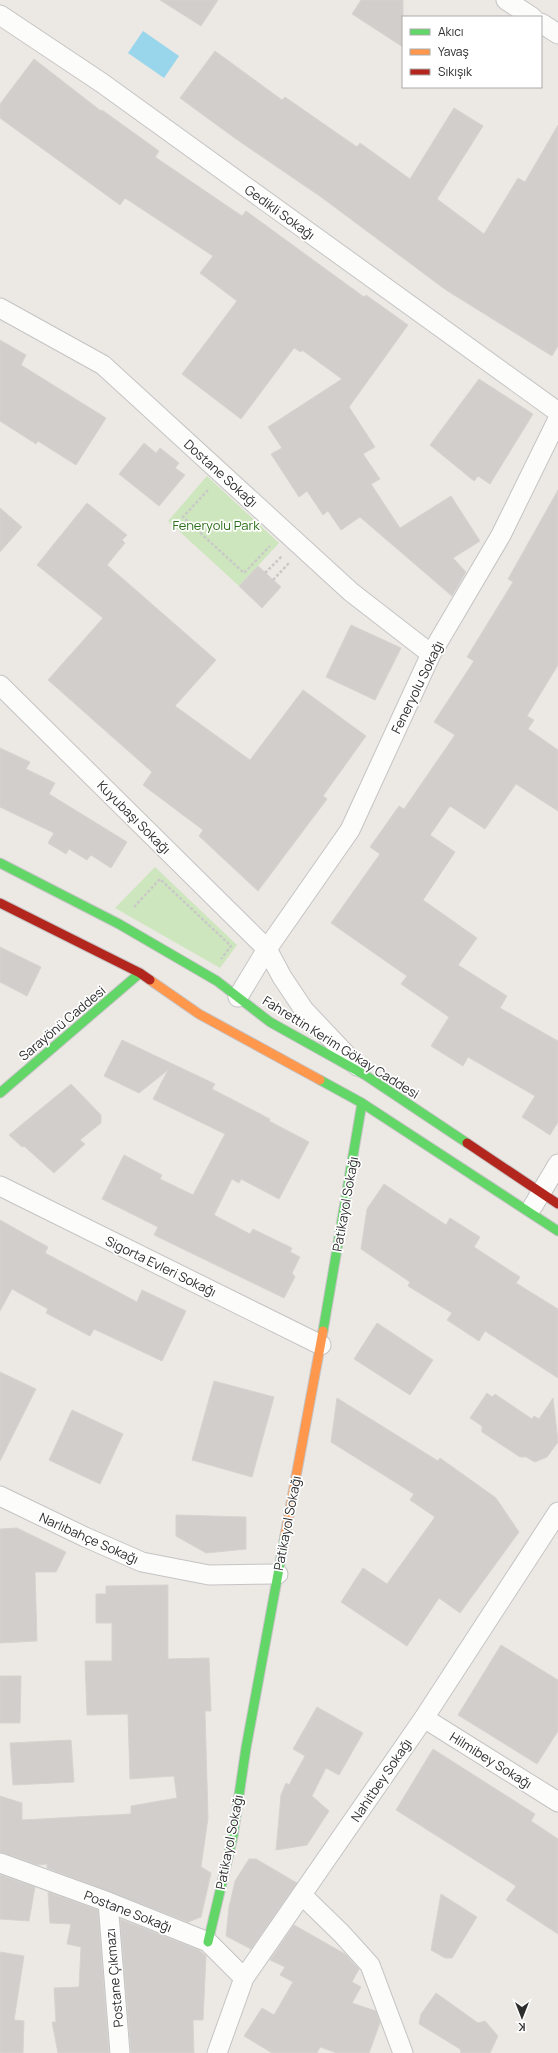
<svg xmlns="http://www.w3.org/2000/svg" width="558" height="2053" viewBox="0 0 558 2053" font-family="Manrope,sans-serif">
  <rect width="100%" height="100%" fill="#ece8e4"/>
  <path fill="#cee6be" d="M207,476L279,543L239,586L168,521Z
    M155,867L237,945L220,968L115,908Z"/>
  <path fill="#99d6ec" d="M143,31L179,56L164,78L128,53Z"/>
  <path fill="#d1cecb" stroke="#d7d4d0" d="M160,0H218L201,26Z
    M361,0H403V47L352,14Z
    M215,51L282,100L285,97L357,147L360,143L410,179L454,108L483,126L437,199L484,234L518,178L525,182L558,125V346L552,356L446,290L321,197L236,139L180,98Z
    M34,59L101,111L102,110L159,151L155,157L242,216L246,211L364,297L366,295L408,325L349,407L375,447L363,454L380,479L371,484L400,528L451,496L480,541L453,558L466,572L452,596L360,517L341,530L328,511L323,515L307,491L299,497L271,454L282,448L268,427L342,379L302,350L301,352L294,348L241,419L182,374L237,301L200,273L213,256L125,198L120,205L0,118V104Z
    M0,340L26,355L21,365L106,418L76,465L38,441L36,444L0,421Z
    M479,379L533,414L490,484L478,476L474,481L430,445Z
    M144,443L156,453L160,448L179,463L175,468L185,475L159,506L119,474Z
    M558,490V665L527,716L534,720L528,729L558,750V811L516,784L485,829L450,806L430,835L455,852L423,900L477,938L458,965L507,996L500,1008L558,1041V1122L550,1135L522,1117L535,1096L468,1057L463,1066L431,1046L449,1017L401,984L407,976L331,923L380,854L370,847L399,806L404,809L455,735L434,722L474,661L467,657L513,582L508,579Z
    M87,503L127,535L122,540L125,543L107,565L216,660L175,706L250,760L303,690L366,736L323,796L327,799L258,891L199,836L203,830L143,785L152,772L48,680L103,618L37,565Z
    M0,508L22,527L0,552Z
    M258,566L281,587L262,608L239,586Z
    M351,625L401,648L375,700L326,677Z
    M0,748L30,762L26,769L55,783L49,794L127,842L111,868L91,855L87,860L69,849L66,854L48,843L54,833L0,807Z
    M0,947L41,967L27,996L0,982Z
    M122,1040L215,1084L212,1089L270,1119L269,1121L309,1142L279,1199L241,1179L239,1183L232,1179L214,1215L250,1234L253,1229L292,1248L290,1252L300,1257L292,1273L295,1277L284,1298L154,1235L158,1227L102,1199L124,1155L162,1175L160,1179L193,1195L225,1134L153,1099L168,1070L139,1093L104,1076Z
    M71,1084L101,1115V1123L80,1140L85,1144L54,1173L24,1146L22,1147L9,1135Z
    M384,1184L446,1225L450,1218L480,1237L474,1247L520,1277L516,1283L558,1309V1378L485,1331L479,1341L447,1320L452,1313L408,1286L410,1282L361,1249L367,1209Z
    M0,1220L48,1247L45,1253L137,1302L142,1290L186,1311L162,1361L94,1329L90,1336L46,1313L48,1309L12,1289L0,1311Z
    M377,1323L433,1360L410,1395L354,1359Z
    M0,1372L36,1389L0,1461Z
    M214,1381L274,1397L252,1477L192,1460Z
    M487,1393L492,1397L495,1394L532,1419L534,1416L539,1419L553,1398L558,1442L547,1457L535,1462L526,1457H520L482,1432V1426L470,1418Z
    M337,1398L438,1461L440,1458L496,1498L519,1532L460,1613L439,1598L407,1646L341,1602L363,1568L387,1584L435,1517L410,1500L414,1494L331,1442Z
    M72,1410L123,1434L100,1484L49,1460Z
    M176,1515L246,1517V1549L206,1553L176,1536Z
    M17,1528L66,1552L56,1572H35L37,1641L0,1643V1529Z
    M168,1585V1659L209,1658L211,1711H205L208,1818L201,1867L211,1873L201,1917L188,1922L47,1868V1864L38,1865L0,1852V1796L22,1803V1820L131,1814V1806L177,1798L174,1776L130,1779L128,1714L87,1715L85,1661H112V1623H96V1594H106V1586Z
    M501,1645L558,1680V1731L537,1764L458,1715Z
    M0,1676H21L20,1723H0Z
    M317,1707L363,1733L339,1775L326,1768L312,1796L329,1811L307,1845L276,1850L281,1795L286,1783L289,1785L305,1756L293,1749Z
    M71,1740L74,1782L13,1785L10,1743Z
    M433,1749L535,1814L531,1821L558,1839V1934L506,1900L516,1886L396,1810Z
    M249,1859H256L297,1883L251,1949L226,1936L229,1907L235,1881Z
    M0,1875L35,1887L29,1921L0,1919Z
    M48,1892L98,1910L109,2053H58L52,2022H56L54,1988L79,1987L81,1947L67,1944L71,1924L50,1923Z
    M441,1894L477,1917L452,1958H445L431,1950Z
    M120,1919L199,1950L206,1956L203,2020H193L194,2053H131Z
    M294,1925L345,1954L359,1969L352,1982L361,1987L352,2003L376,2011L380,2023L369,2053H337L320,2047L317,2053H272L244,2036L262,2008L274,2015L293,1982L280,1975L285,1967L270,1960Z
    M0,1952L24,1956L14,2020L24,2021L23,2053H0Z
    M436,1993L478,2023L485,2021L498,2036L490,2053H461L460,2049L419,2024L421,2014Z"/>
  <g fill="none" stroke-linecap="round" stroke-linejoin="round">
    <defs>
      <path id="street" d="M506,0L532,17
        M0,15L102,83L558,412
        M541,23L558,34
        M0,308L103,365L351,592L431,654
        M0,685L267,949L282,977L304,1010L357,1066
        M238,997L267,949L350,830L431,654L501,535L558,419
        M0,1186L321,1345
        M533,1206L558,1164
        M0,1496L85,1537L142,1562L209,1575L278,1574
        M424,1718L558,1802
        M0,1863L108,1902L208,1942L244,1978
        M302,1895L342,1934L370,1965L403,2053
        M108,1902L120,2053
        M217,2053L244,1978L424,1718L558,1512"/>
      <path id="fast" d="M0,863L119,924L217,981L270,1022L365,1075L467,1143
        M320,1080L362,1103L558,1231
        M0,1093L140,973
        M323,1331L362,1103
        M208,1942L233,1836L246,1748L285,1536"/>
      <path id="slow" d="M150,980L199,1014L320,1080
        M285,1536L323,1331"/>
      <path id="jam" d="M0,903L140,973L150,980
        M467,1143L558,1204"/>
    </defs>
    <use href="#street" stroke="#c5c4c5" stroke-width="21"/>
    <use href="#fast" stroke="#c5c4c5" stroke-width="11"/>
    <use href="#slow" stroke="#c5c4c5" stroke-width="11"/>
    <use href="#jam" stroke="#c5c4c5" stroke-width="11"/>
    <path stroke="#c9c9c8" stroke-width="2.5" stroke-dasharray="3 2" stroke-linecap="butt" d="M208,490L183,517L244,573L270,546
      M265,573L282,556
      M273,580L289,563
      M134,907L160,879L231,946L221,959"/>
    <use href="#street" stroke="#fcfcfb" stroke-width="19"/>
    <use href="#fast" stroke="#63d668" stroke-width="9"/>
    <use href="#slow" stroke="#ff974d" stroke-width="9"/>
    <use href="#jam" stroke="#b3261e" stroke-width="9"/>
  </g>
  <g text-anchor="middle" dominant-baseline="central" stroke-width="3.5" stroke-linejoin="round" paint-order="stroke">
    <g font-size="13" fill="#2e2e2e" stroke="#fff">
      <text transform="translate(280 212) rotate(36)">Gedikli Sokağı</text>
      <text transform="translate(221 473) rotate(42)">Dostane Sokağı</text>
      <text transform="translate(417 687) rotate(-64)">Feneryolu Sokağı</text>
      <text transform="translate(134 817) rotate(45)">Kuyubaşı Sokağı</text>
      <text transform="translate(62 1023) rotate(-40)">Sarayönü Caddesi</text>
      <text transform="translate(341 1047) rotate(32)">Fahrettin Kerim Gökay Caddesi</text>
      <text transform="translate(345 1204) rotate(-80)">Patikayol Sokağı</text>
      <text transform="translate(161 1266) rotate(26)">Sigorta Evleri Sokağı</text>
      <text transform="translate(287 1523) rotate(-79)">Patikayol Sokağı</text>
      <text transform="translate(89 1538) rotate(24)">Narlıbahçe Sokağı</text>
      <text transform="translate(491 1760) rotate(32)">Hilmibey Sokağı</text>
      <text transform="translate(381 1780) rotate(-56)">Nahitbey Sokağı</text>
      <text transform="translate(229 1842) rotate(-79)">Patikayol Sokağı</text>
      <text transform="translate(128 1911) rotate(21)">Postane Sokağı</text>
      <text transform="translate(114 1978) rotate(-95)">Postane Çıkmazı</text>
    </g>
    <g font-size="13" fill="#2c6e1b" stroke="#fff">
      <text x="216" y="525">Feneryolu Park</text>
    </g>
  </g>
  <rect x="402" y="16" width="140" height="72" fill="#ffffff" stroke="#ababab"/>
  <rect x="410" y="29" width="20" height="6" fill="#63d668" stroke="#ababab"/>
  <text x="438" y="36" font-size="12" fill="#2e2e2e">Akıcı</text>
  <rect x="410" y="49" width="20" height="6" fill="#ff974d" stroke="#ababab"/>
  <text x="438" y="56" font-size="12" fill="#2e2e2e">Yavaş</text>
  <rect x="410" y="69" width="20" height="6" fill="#b3261e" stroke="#ababab"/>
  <text x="438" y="76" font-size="12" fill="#2e2e2e">Sıkışık</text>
  <g transform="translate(522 2017) rotate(180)" stroke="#ffffff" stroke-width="3" paint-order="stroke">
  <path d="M0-3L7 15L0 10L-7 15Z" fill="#2e2e2e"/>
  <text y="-6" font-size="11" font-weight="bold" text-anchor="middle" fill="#2e2e2e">K</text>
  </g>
</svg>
